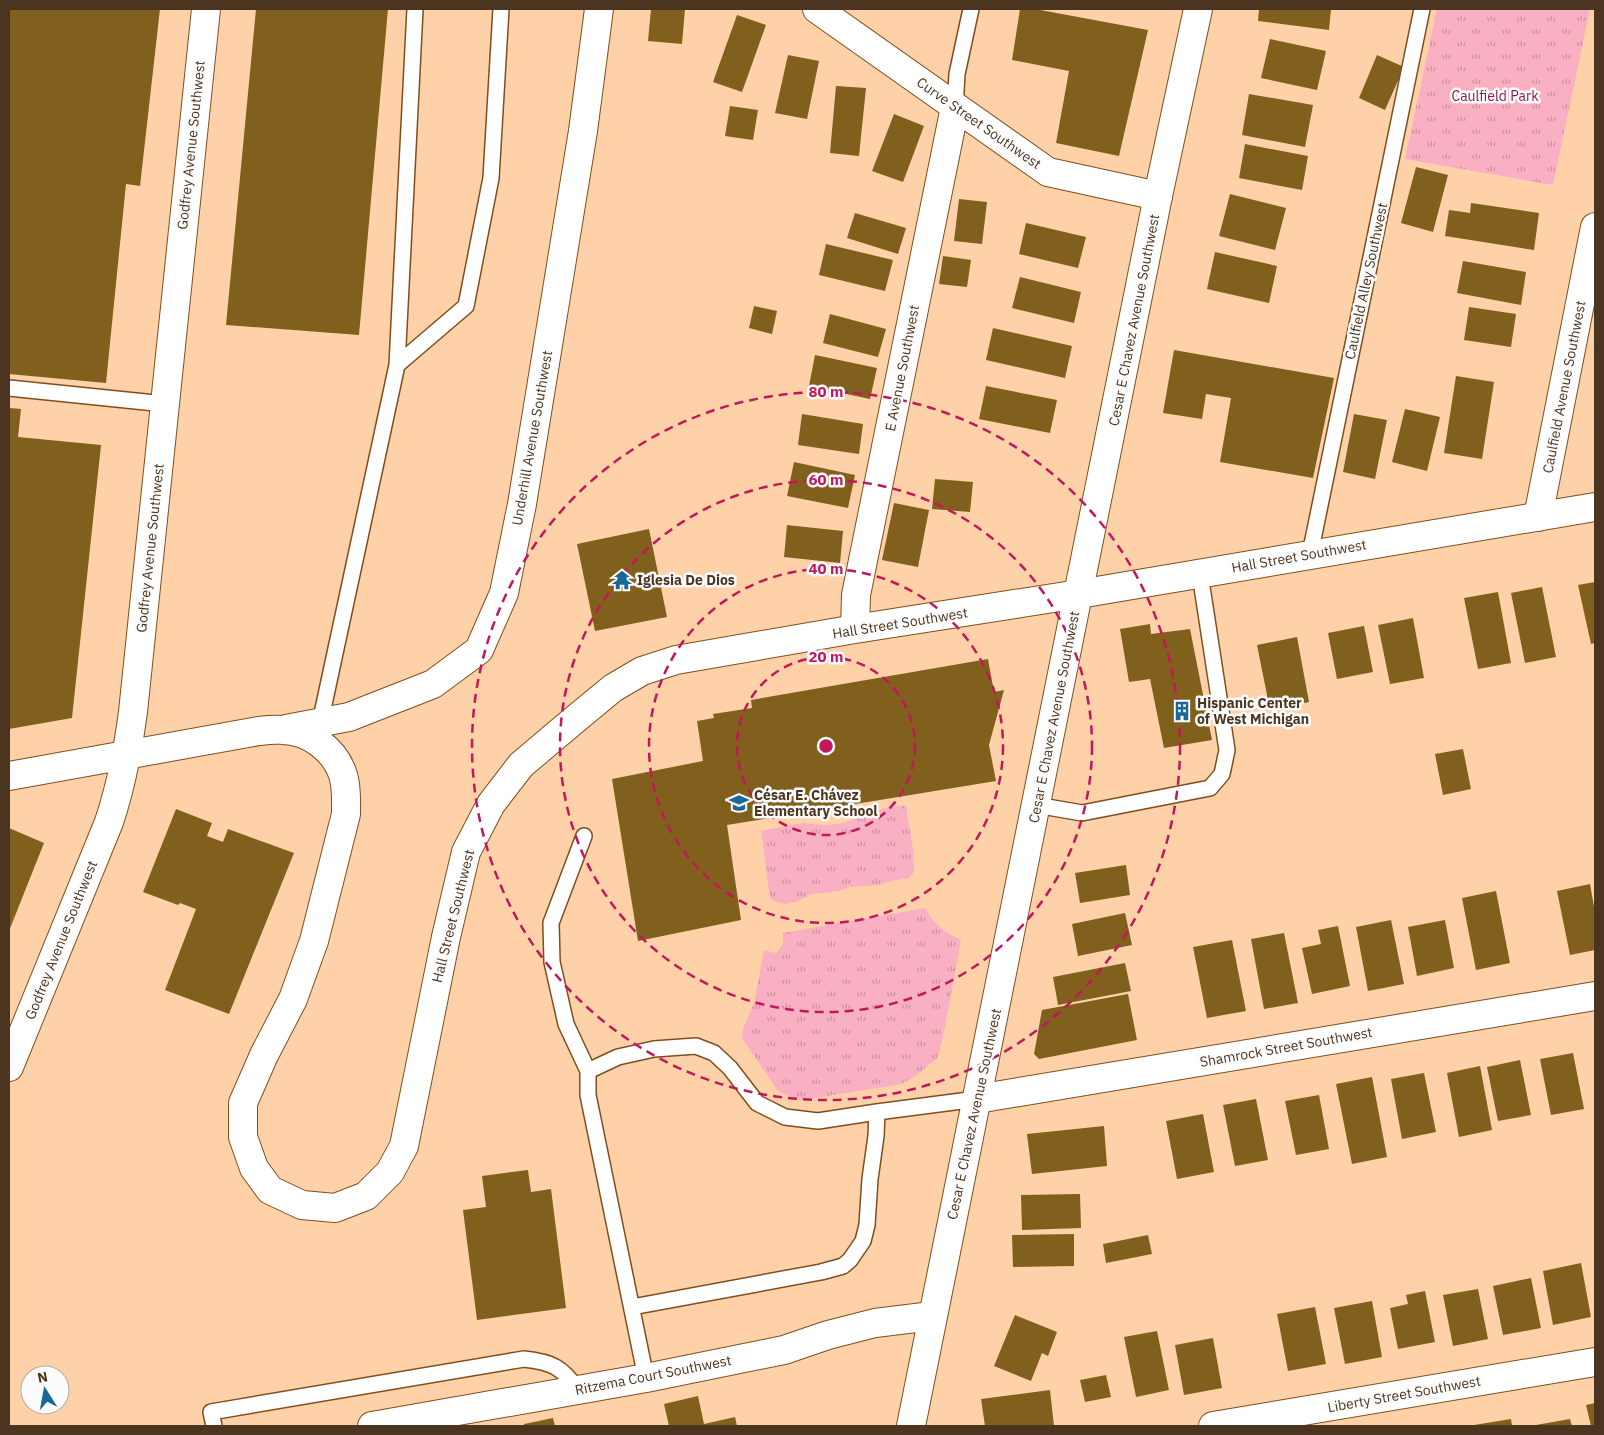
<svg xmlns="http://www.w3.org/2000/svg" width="1604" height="1435" viewBox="0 0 1604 1435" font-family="'IBM Plex Sans',sans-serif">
  <defs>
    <pattern id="grass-tufts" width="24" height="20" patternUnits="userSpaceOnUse" patternTransform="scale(1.25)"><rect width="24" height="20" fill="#fab0c3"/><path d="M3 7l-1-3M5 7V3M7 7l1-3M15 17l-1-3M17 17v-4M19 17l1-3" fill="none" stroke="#cc909e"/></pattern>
  </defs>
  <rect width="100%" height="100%" fill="#ffd1a9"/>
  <path fill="url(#grass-tufts)" d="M1437,9H1590L1553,185L1405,159Z
    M899,806H906L913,849L914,872L909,878L891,881L879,885L850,887L840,891L812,894L796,902L785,904L774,901L770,898L761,831L803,823L823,825L839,824L883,809Z
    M925,908C937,927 941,929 961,940L944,1032L938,1057L936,1059L917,1075L902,1084L802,1100L791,1098L778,1091L742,1038L743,1029L754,1003L764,950L775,953C783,948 784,942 783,933Z"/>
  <path fill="#80601c" d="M9,9H160L140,186L126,184L106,383L9,374Z
    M256,9H388L359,335L226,325Z
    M651,9H685L682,44L648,41Z
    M1020,9H1035L1148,30L1119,156L1056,143L1069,71L1012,60Z
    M1259,9H1331L1329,30L1258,21Z
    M737,15L766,25L742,92L713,82Z
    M1270,39L1326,51L1317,90L1261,78Z
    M788,55L819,61L807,119L775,113Z
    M1377,55L1404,67L1385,110L1359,98Z
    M836,86L866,88L859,156L830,153Z
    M1249,94L1313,105L1305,147L1242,135Z
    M730,106L758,110L753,140L725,136Z
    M894,114L924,126L903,182L872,171Z
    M1245,144L1308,156L1302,190L1239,178Z
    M1416,167L1448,175L1433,232L1401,223Z
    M1230,194L1286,208L1275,250L1219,236Z
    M959,199L987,202L982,244L954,241Z
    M1471,203L1539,213L1534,250L1445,236L1449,210L1470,213Z
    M855,213L906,228L898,254L847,238Z
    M1026,223L1086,237L1078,268L1019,254Z
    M826,244L893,260L885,291L819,275Z
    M1215,252L1277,266L1269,303L1207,289Z
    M943,256L971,260L967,287L939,284Z
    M1463,261L1526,272L1521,305L1457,293Z
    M1020,277L1081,292L1074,323L1012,308Z
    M754,306L777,311L772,334L749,328Z
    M1469,307L1516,314L1511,347L1464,340Z
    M830,314L886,329L878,357L823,343Z
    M993,328L1072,346L1065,378L986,360Z
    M1174,350L1334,378L1313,478L1220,462L1231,398L1206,394L1202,419L1163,413Z
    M815,355L877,368L870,399L809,386Z
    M1456,376L1494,382L1482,459L1444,453Z
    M986,386L1057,400L1050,433L979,419Z
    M9,408L21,409L18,437L101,445L72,718L9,729Z
    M1405,409L1440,417L1427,471L1392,462Z
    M802,414L863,424L859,454L798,445Z
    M1354,414L1387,420L1375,479L1343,472Z
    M794,462L855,475L848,508L787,496Z
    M935,479L973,482L970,512L932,509Z
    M894,503L929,510L918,567L882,560Z
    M787,525L843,531L840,563L784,557Z
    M649,529L667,617L595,631L577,544Z
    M1595,582V643L1591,644L1578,585Z
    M1542,587L1556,657L1525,663L1511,593Z
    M1498,592L1511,663L1478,669L1464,598Z
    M1413,618L1424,678L1390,684L1378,625Z
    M1150,624L1151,634L1190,629L1212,740L1164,748L1150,679L1129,682L1120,629Z
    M1364,626L1373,672L1337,679L1328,633Z
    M1297,637L1309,702L1270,710L1257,645Z
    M988,659L994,692L1004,690L989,745L996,781L727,825L741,920L638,941L612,779L703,761L697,721L714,718L713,714L752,708L751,700Z
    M1463,749L1471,789L1443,795L1435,754Z
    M176,809L212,823L207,836L223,842L228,829L294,853L229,1014L165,990L196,909L180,903L178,905L143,892Z
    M9,828L44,843L9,931Z
    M1126,865L1130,895L1080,903L1075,873Z
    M1590,884L1595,912V950L1570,955L1557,891Z
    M1496,891L1510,963L1476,970L1462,898Z
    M1125,913L1132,945L1078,956L1072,924Z
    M1391,920L1404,984L1368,991L1356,927Z
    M1445,920L1454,968L1417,976L1408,927Z
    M1338,926L1350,986L1312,994L1302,948L1321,944L1318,930Z
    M1284,933L1298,1003L1264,1009L1251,939Z
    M1232,940L1246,1011L1207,1018L1193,947Z
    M1125,963L1131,991L1058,1005L1053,977Z
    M1128,994L1137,1040L1039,1059L1034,1054L1042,1010Z
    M1573,1053L1584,1109L1551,1115L1540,1059Z
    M1520,1060L1531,1115L1498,1121L1487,1067Z
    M1480,1066L1492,1130L1459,1137L1447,1073Z
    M1424,1073L1436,1132L1402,1139L1391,1079Z
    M1372,1077L1387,1157L1352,1164L1336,1084Z
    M1319,1095L1329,1149L1296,1155L1285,1101Z
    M1256,1099L1268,1160L1235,1166L1223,1105Z
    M1203,1114L1214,1172L1177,1179L1166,1121Z
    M1104,1126L1107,1166L1032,1174L1027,1134Z
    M528,1170L531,1192L551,1189L566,1308L477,1320L463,1210L486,1207L482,1176Z
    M1080,1194L1081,1228L1022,1230L1021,1195Z
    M1074,1234V1266L1013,1267L1012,1235Z
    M1148,1235L1152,1254L1106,1263L1103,1244Z
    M1581,1263L1591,1317L1553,1325L1543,1271Z
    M1531,1278L1541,1328L1503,1335L1493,1286Z
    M1478,1289L1488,1339L1453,1346L1443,1295Z
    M1425,1291L1435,1342L1398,1349L1390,1308L1408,1304L1406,1295Z
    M1372,1301L1382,1357L1345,1364L1334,1308Z
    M1315,1307L1326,1364L1288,1371L1277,1314Z
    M1015,1315L1057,1332L1048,1356L1042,1353L1031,1381L994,1366Z
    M1157,1331L1169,1390L1136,1397L1124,1337Z
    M1213,1338L1222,1388L1184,1395L1175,1345Z
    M1106,1375L1111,1397L1085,1402L1080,1380Z
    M1050,1390L1054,1426H985L981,1399Z
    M698,1396L704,1424L735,1417L737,1426H669L664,1404Z
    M1595,1403V1426H1591L1586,1405Z
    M553,1418L555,1426H524V1424Z
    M1511,1419L1512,1426H1474V1425Z
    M1570,1419L1572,1426H1536V1425Z"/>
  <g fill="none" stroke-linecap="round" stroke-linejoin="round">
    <defs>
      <path id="service" d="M415,9L397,365L466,306L491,178L501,9
        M955,107L957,74L971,9
        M9,388L165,404
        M1310,554L1422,9
        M320,723L397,365
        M1036,805L1082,813L1210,788L1222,774L1227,750L1200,574
        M584,836L551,923L552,962L566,1024L588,1071V1095L646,1378
        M588,1071L618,1057L654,1049L696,1046L714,1053L730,1068L757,1103L785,1117L818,1121L877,1112L977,1099
        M632,1307L821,1272L843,1266L850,1260L863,1241L867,1225L870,1179L876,1136L877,1112
        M214,1426L211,1412L524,1359C552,1362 562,1367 578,1390"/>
      <path id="minor" d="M817,9L1048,172L1158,196
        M1538,517L1595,227
        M855,629L856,595L955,107
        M286,729L349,717L433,684L479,650L504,593L522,504L583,131L599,9
        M9,776L259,731C267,730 275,729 282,730C309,730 335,750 343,775C347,787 346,801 346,814L314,941L293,999L264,1055L243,1103V1137L254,1168L270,1190L302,1205L335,1208L366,1196L390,1172L404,1146L446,937L466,852L491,804L521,765L573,721L613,688L642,671L676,660L855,629L1079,594
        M977,1099L1595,996
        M372,1426L646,1378L784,1350L828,1335L875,1323L932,1316
        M1213,1426L1595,1362"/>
      <path id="secondary" d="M1079,594L1595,507
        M9,1067L109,822C121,786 128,750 133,712L206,9
        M911,1426L1158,196L1198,9"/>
    </defs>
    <use href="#service" stroke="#7f4e1c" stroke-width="18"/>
    <use href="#minor" stroke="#7f4e1c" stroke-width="30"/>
    <use href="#secondary" stroke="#7f4e1c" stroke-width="30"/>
    <use href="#service" stroke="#fff" stroke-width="15"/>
    <use href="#minor" stroke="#fff" stroke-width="28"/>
    <use href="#secondary" stroke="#fff" stroke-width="28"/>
  </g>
  <g fill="none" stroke="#c2185b" stroke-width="2.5" stroke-dasharray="9 6">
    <circle cx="826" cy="746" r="89"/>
    <circle cx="826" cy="746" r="177"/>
    <circle cx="826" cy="746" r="266"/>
    <circle cx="826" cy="746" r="354"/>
  </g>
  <defs>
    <symbol id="temple-bare" viewBox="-9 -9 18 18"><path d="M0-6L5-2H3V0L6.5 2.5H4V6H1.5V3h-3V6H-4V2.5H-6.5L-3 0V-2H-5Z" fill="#19689a" stroke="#fcfcfc" stroke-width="2.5" paint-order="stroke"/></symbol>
    <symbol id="building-bare" viewBox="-9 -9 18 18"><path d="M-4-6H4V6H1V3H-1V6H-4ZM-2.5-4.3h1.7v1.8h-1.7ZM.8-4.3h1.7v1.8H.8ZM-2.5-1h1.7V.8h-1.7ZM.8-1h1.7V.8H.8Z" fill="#19689a" stroke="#fcfcfc" stroke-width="2.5" paint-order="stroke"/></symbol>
    <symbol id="school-bare" viewBox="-9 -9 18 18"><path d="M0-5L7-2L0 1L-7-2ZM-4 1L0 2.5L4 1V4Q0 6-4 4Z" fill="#19689a" stroke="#fcfcfc" stroke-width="2.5" paint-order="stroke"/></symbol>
  </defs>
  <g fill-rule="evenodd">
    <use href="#temple-bare" x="608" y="566" width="28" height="28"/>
    <use href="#building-bare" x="1168" y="697" width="28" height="28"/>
    <use href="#school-bare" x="725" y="789" width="28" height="28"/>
  </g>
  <g text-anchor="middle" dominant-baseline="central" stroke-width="5" stroke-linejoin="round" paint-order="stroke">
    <g font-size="14" fill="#881d47" stroke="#fcfcfc">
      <text x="1495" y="96">Caulfield Park</text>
    </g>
    <g font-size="14" fill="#4b3520" stroke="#fcfcfc">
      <text transform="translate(979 123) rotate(35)">Curve Street Southwest</text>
      <text transform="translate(191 145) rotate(-84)">Godfrey Avenue Southwest</text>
      <text transform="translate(1366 281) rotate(-78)">Caulfield Alley Southwest</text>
      <text transform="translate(1134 320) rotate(-79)">Cesar E Chavez Avenue Southwest</text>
      <text transform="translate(902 368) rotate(-79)">E Avenue Southwest</text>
      <text transform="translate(1564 387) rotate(-79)">Caulfield Avenue Southwest</text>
      <text transform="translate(532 438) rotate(-80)">Underhill Avenue Southwest</text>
      <text transform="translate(150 548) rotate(-84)">Godfrey Avenue Southwest</text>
      <text transform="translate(1299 556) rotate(-10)">Hall Street Southwest</text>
      <text transform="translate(900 623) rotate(-9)">Hall Street Southwest</text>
      <text transform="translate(1054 717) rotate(-79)">Cesar E Chavez Avenue Southwest</text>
      <text transform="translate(453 916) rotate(-76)">Hall Street Southwest</text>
      <text transform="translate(61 940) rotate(-68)">Godfrey Avenue Southwest</text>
      <text transform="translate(1286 1047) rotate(-10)">Shamrock Street Southwest</text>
      <text transform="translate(974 1114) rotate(-78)">Cesar E Chavez Avenue Southwest</text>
      <text transform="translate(653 1375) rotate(-11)">Ritzema Court Southwest</text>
      <text transform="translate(1404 1394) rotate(-10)">Liberty Street Southwest</text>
    </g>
    <g font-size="14" font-weight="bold" fill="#4b3520" stroke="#fcfcfc" text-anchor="start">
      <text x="637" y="580">Iglesia De Dios</text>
      <text x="1197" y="703">Hispanic Center<tspan x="1197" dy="16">of West Michigan</tspan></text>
      <text x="754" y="795">César E. Chávez<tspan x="754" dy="16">Elementary School</tspan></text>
    </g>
  </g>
  <circle cx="826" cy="746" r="8" fill="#c2185b" stroke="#fcfcfc" stroke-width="2.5"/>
  <g font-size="15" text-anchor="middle" font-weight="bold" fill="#c2185b" stroke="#fcfcfc" stroke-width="5" stroke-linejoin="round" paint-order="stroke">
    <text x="826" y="397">80 m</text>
    <text x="826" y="485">60 m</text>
    <text x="826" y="574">40 m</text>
    <text x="826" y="662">20 m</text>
  </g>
  <rect width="1604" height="1435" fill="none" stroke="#4b3520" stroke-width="20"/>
  <g transform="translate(45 1390) rotate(349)"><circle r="24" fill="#fcfcfc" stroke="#b5aca4"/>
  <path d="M0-4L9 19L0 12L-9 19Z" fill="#19689a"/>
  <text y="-8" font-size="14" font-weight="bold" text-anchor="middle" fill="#4b3520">N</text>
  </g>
</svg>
